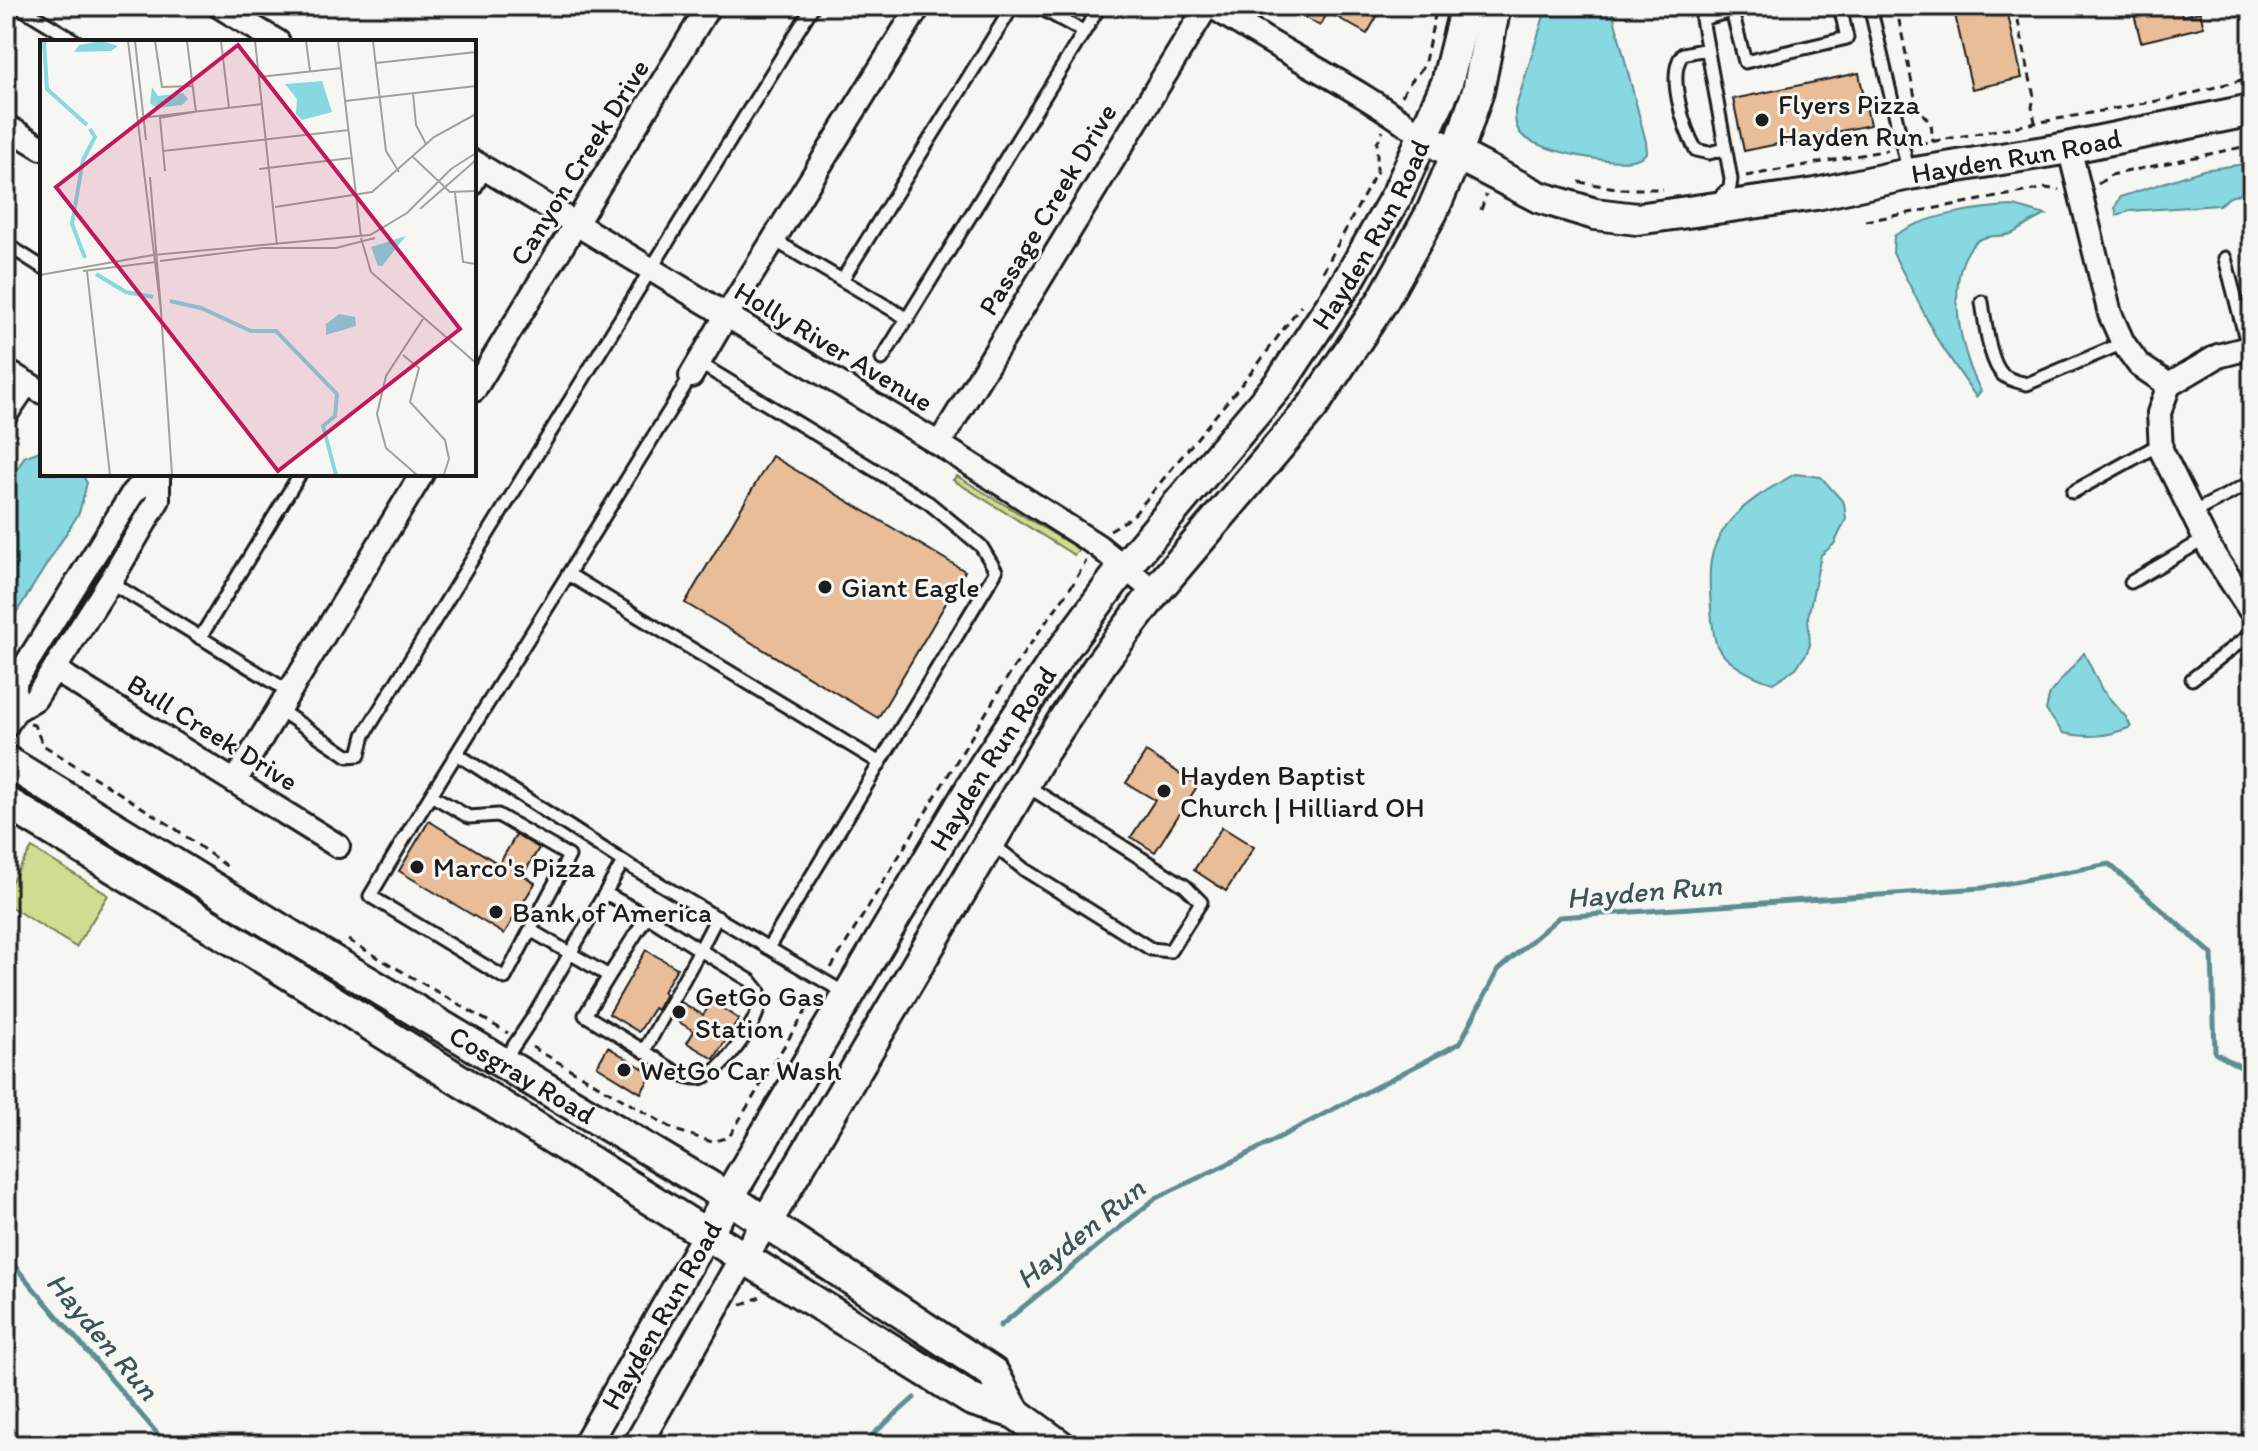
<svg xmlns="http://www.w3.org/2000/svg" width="2258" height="1451" viewBox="0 0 2258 1451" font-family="Itim,sans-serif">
  <rect width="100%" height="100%" fill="#f6f6f2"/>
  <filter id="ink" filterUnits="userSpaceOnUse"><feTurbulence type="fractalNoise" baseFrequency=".0125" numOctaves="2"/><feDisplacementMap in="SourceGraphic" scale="16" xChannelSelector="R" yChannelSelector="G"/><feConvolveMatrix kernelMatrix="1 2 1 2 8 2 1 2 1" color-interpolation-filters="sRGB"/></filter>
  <g filter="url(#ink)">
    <path fill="#cfdd91" stroke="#767c56" stroke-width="2" d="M957,476L1075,547L1079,550L1074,555L953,480Z
      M32,848L108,895L76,947L6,904V890Z"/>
    <path fill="#87d8e1" stroke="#5c8d92" stroke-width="2" d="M1547,6H1611L1646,142L1647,152C1643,156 1642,157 1636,159C1616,166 1536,151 1521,134C1515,127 1515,119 1515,110Z
      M2252,163V190L2230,197L2219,205L2130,211L2117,215L2115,208L2120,197L2203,170Z
      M2014,206L2046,215C2032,220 2025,227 2013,233C1999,239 1983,232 1972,246C1944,281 1961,355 1981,391L1976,397L1937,339L1909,284L1893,253L1894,236C1922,216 1979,207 2014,206Z
      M42,450V474H82L87,483L79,513L6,629V490L24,457Z
      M1795,474L1821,477L1844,503L1846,519L1834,544L1821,555L1808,617L1810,645L1806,654L1796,668L1773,683C1755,678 1726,664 1717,646C1711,631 1708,576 1711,560C1713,548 1719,536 1726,526C1743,503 1770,488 1795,474Z
      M2084,653L2102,690L2126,717L2131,727C2107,737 2088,738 2063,733L2046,710L2050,693Z"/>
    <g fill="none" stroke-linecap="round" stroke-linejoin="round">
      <path stroke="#5c8d92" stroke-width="5" d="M6,1256L167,1445
        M1000,1326L1156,1198L1240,1158L1460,1043L1498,970L1559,917L1982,888L2109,864L2212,954L2215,1053L2252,1073
        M861,1445L914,1398"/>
    </g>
    <path fill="#e8bd97" stroke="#1c1c1c" stroke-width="2" d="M1285,6H1383L1367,34L1328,12L1320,26Z
      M1953,6H2006L2022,78L1972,89Z
      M2151,6H2180L2182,16L2200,12L2204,27L2141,42L2133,10Z
      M1859,73L1870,125L1744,151L1733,99Z
      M772,456L965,571L878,718L685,603Z
      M1146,752L1198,785L1155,852L1131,837L1155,800L1126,783Z
      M429,821L499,864L516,835L539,848L523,875L535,883L504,934L399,871Z
      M1222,827L1254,847L1226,891L1194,870Z
      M646,950L677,968L663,992L666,994L657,1010L654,1008L639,1032L609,1014Z
      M681,1002L703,1015L712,1002L739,1019L714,1059L687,1043L694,1031L672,1018Z
      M608,1047L652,1074L641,1093L597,1066Z"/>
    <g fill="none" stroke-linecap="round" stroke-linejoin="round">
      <defs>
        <path id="service" d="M18,6L77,42
          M1037,6L1084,32
          M1870,6L1909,174
          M1732,11L1745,62L1847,38L1840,6
          M1706,49L1683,54C1666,73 1684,129 1696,150L1709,153L1724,149
          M474,190L486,169
          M1717,200L1730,187L1731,179L1702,19L1750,6
          M774,240L908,319
          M6,244L42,267
          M2225,258L2248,347
          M842,280L1013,6
          M1982,302C1985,320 1989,362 2003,375C2009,380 2019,382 2027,384L2123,343
          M882,359L1100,6
          M699,363L929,503L981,546L996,571L768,948
          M2073,492L2160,444
          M2192,513L2252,482
          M568,574L880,763
          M110,582L288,691
          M2131,582L2205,539
          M200,638L300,474
          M2192,679L2252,633
          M278,709L348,756L359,755L364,735L813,6
          M457,754L633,868L848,995
          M431,795L469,817L498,815L569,856L505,978L370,896L413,824L691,376
          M991,843L1025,870L1151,949L1170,951L1201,902L1185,886L1024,784
          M605,893L647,916
          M532,931L609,976L647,916L700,950L717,917
          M700,950L751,981L759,991C759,997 760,1004 758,1010C752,1028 720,1077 699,1078C680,1079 660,1061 644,1051Z
          M609,976L585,1015L644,1051
          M503,1062L535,1014L623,862"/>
        <path id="minor" d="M219,6L278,42
          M1212,6C1281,52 1357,87 1423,136
          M6,126L42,148
          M2069,147L2110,314L2123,343L2139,365L2169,385
          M474,162L939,444L1098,546L1155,592
          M6,371L42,392
          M691,376L726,316L919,6
          M2169,385L2159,413L2161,450L2210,549L2252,613
          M2169,385L2218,356L2252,347
          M474,390L709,6
          M6,414L27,383
          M939,444L1207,6
          M55,670L338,846
          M15,711L35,699L110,582L158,500V477
          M6,726L15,711V682L134,491L159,474
          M235,781L422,474"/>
        <path id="tertiary" d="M586,1445L706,1235
          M637,1445L743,1258L767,1221"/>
        <g id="secondary">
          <path id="s1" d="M1439,145L1539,197L1595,214L1637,219L1816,194L1909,174L2057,150L2252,110"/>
          <path id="s2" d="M6,761L296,939L729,1198L993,1373L1015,1413"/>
          <path d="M6,802L283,970L972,1400L1015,1413L1059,1445"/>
          <path d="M767,1221L1044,750L1102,662L1155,592L1313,406L1383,300L1432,212L1456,156L1478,91L1495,6"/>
          <path id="s3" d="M706,1235L985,765L1051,666L1115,579L1281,382L1349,279L1397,195L1447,83L1466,6"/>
        </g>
      </defs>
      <use href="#service" stroke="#1c1c1c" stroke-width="17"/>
      <use href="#minor" stroke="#1c1c1c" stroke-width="28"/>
      <use href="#tertiary" stroke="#1c1c1c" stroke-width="32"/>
      <use href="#secondary" stroke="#1c1c1c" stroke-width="36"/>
      <path stroke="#1c1c1c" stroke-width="3" stroke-dasharray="8 6" stroke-linecap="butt" d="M1896,6L1917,107L1931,124L1933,142
        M2015,6L2034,97L2032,107L2035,122
        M1402,96L1407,86L1424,66L1437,6
        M1919,144L2179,97L2252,77
        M1746,176L1888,150
        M1579,182L1623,189H1663
        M2098,184L2111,175L2252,145
        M1481,210L1486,195
        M1865,221L2046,188L2059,190
        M1323,272L1377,171V143L1383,131
        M1110,530L1132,517L1258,364L1301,305
        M30,724L34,725L43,745L173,827L229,868
        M348,940L508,1033
        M831,968L1012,670L1073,584L1086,561
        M532,1047L675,1130L712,1142L729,1137L817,992
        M741,1305L760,1297"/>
      <use href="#service" stroke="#f6f6f2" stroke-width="11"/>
      <use href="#minor" stroke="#f6f6f2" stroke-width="22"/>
      <use href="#tertiary" stroke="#f6f6f2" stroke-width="26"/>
      <use href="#secondary" stroke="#f6f6f2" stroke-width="30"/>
    </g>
  </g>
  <g fill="#1c1c1c" stroke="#f6f6f2" stroke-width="3">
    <circle cx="1762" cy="120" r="8"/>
    <circle cx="825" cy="587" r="8"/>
    <circle cx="1164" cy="791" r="8"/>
    <circle cx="417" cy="867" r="8"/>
    <circle cx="496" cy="912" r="8"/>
    <circle cx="679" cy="1012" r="8"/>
    <circle cx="624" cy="1070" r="8"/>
  </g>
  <g text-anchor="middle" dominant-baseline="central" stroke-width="6" stroke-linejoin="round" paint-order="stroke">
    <g font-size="28" fill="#1c1c1c" stroke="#f6f6f2" text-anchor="start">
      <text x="1778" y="104">Flyers Pizza<tspan x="1778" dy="32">Hayden Run</tspan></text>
      <text x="841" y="587">Giant Eagle</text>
      <text x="1180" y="775">Hayden Baptist<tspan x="1180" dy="32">Church | Hilliard OH</tspan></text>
      <text x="433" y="867">Marco's Pizza</text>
      <text x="512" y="912">Bank of America</text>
      <text x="695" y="996">GetGo Gas<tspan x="695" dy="32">Station</tspan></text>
      <text x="640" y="1070">WetGo Car Wash</text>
    </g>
    <g font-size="28" fill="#1c1c1c" stroke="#f6f6f2">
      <text stroke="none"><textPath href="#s1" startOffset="598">Hayden Run Road</textPath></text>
      <text transform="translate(579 162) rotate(-58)">Canyon Creek Drive</text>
      <text transform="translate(1047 209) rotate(-59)">Passage Creek Drive</text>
      <text stroke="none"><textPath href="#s3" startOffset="1204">Hayden Run Road</textPath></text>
      <text transform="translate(834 346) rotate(31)">Holly River Avenue</text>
      <text transform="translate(213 732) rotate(32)">Bull Creek Drive</text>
      <text stroke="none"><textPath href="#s3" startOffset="556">Hayden Run Road</textPath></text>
      <text stroke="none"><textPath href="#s2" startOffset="604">Cosgray Road</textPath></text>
      <text transform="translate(661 1315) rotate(-60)">Hayden Run Road</text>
    </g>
    <g font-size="30" font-style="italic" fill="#3c5457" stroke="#f6f6f2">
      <text transform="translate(1644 891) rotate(-5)">Hayden Run</text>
      <text transform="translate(1080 1233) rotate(-39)">Hayden Run</text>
      <text transform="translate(103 1336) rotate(50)">Hayden Run</text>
    </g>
  </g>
  <g transform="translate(40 40)">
    <rect width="436" height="436" fill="#f6f6f2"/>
    <path d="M62,1L78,6L71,11L34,12L39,5ZM282,41L292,72L262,80L256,74L257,59L245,44ZM112,47L118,56L143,53L148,59L142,65L117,68L110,63ZM366,196L342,226H338L331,207ZM299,274L315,277L316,286L286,295V284Z" fill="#87d8e1"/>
    <path fill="none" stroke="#87d8e1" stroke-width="4" d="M4,1L7,49L47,85M45,218L32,184L43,120L55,97L50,89M56,234L86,252L113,257M130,261L161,268L211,291H236L297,354L295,376L283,386L296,435"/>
    <path fill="none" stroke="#9f9f9c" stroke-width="2" d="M88,1L121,271L132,435M95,1L106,100M115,1L122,47L153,46M147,1L156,72M181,1L189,68M215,1L237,205M266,1L270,31M298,1L321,197M333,1L346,111L359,132M336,23L436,12M219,37L302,28M373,53L376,85L386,104M305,61L436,46M100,78L223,64M119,78L154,72M120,78L125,131M123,111L309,90M373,117L410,152L436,151M219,129L311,118M110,137L121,270M415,153L423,222L436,224M235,167L332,152L394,97L436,74M380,169L436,120M321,198L331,232L436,323M113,215L330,195L367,173L411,129L436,113M120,221L223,208H296L335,198M43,231L116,222M47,231L70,435M0,235L113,215M363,315L379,328L370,362L405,400L409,419L404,434M377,435L346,408L337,374L346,336L383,279"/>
    <path fill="#c2185b" fill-opacity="0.15" stroke="#c2185b" stroke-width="4" d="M198,5L420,289L238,431L16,147Z"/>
    <rect width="436" height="436" fill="none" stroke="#1c1c1c" stroke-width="4"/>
  </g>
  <rect width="2258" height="1451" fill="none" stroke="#f6f6f2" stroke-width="32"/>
  <rect x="16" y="16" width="2226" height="1419" fill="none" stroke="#1c1c1c" stroke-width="3" filter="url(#ink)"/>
</svg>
